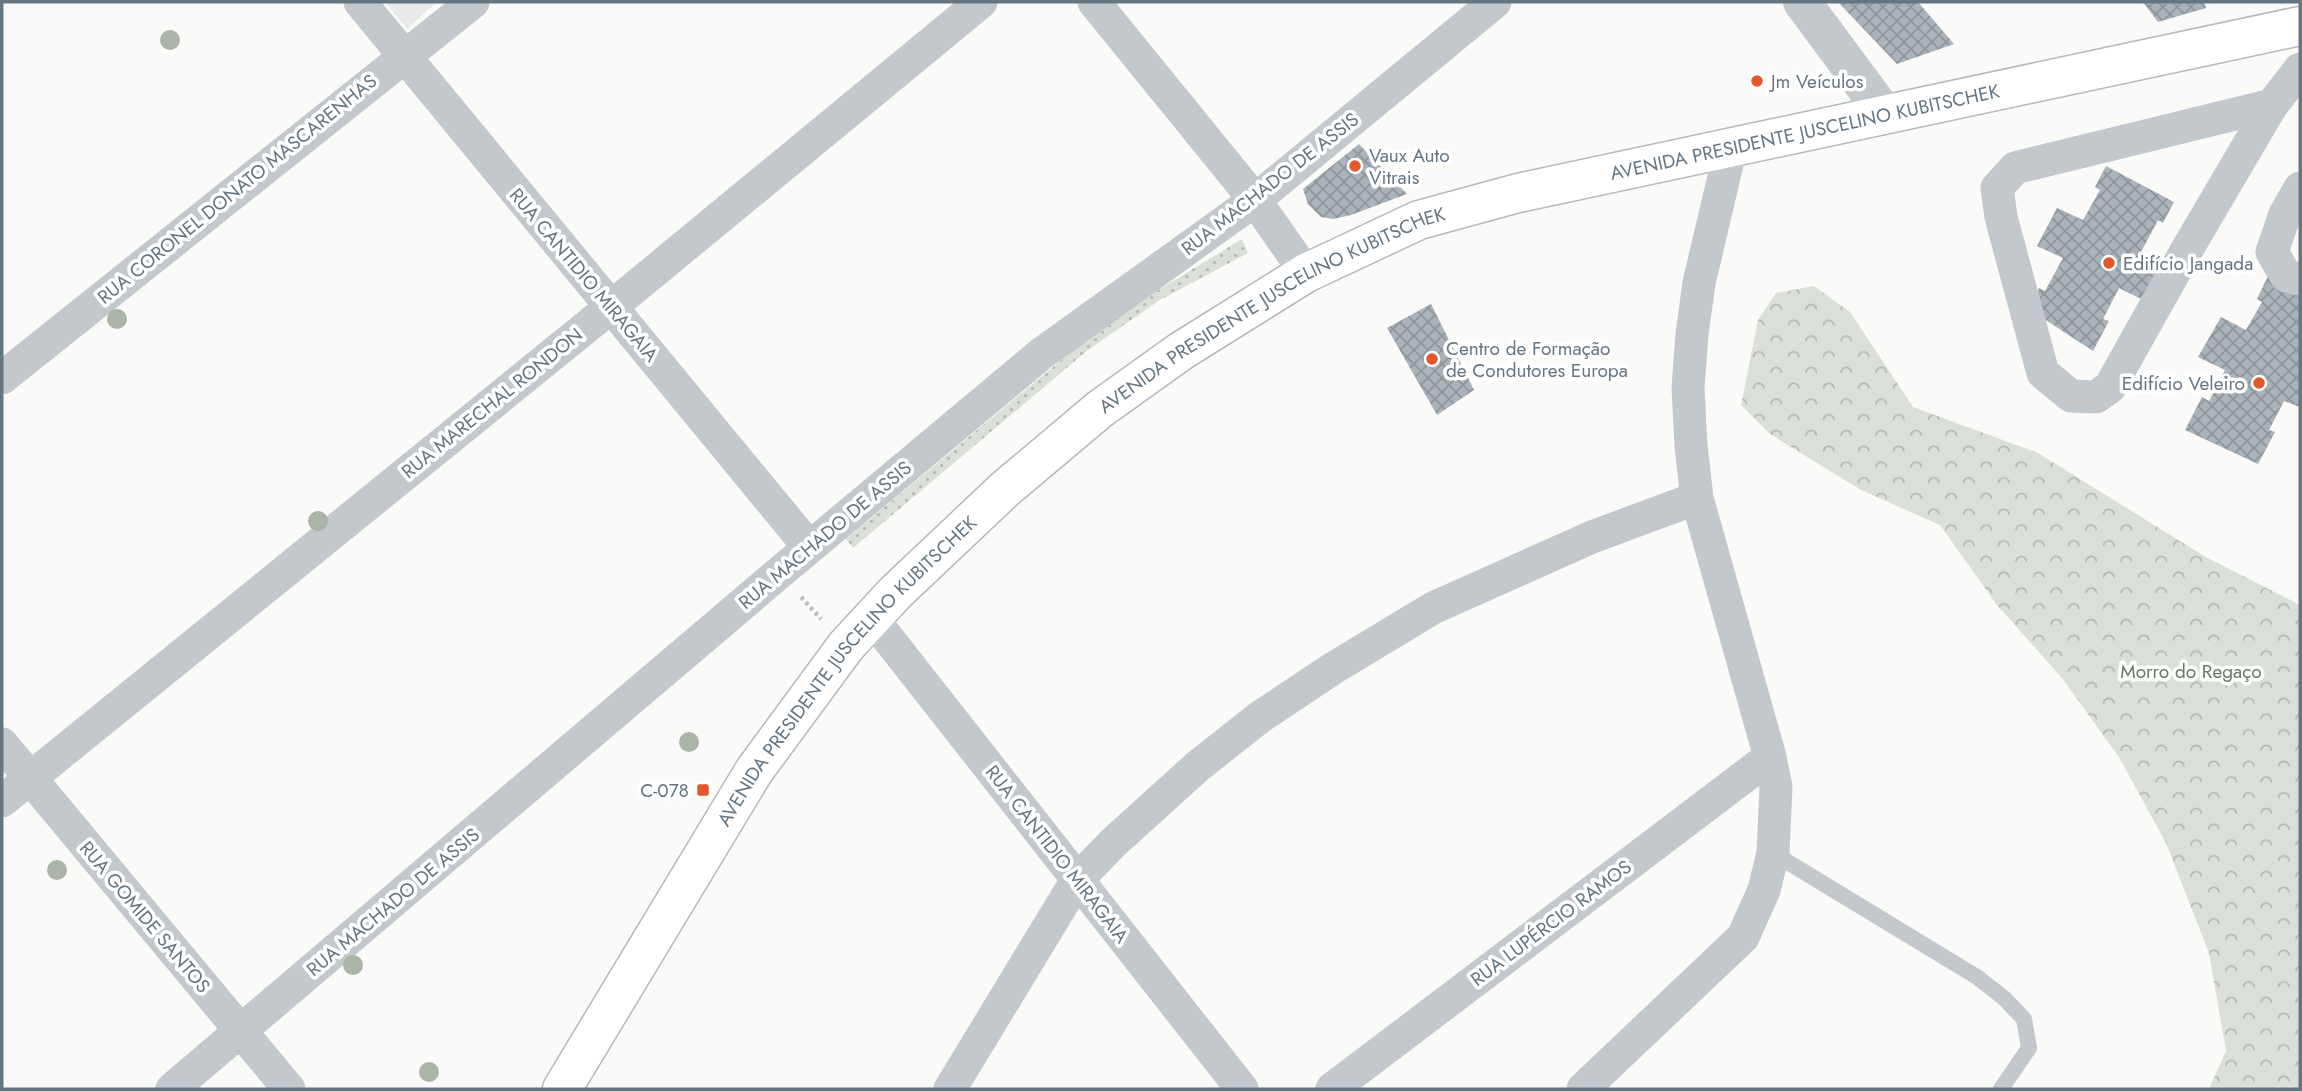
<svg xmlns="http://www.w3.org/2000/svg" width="2302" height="1091" viewBox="0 0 2302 1091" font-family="Jost,sans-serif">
  <defs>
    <pattern id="grass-dots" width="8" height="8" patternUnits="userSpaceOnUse" patternTransform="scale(1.75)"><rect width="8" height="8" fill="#dadfd7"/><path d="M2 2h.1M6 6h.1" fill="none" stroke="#b4b9b4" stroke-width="1.8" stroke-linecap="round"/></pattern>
    <pattern id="forest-crowns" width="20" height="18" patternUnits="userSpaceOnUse" patternTransform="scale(1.75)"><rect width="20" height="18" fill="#dadfd7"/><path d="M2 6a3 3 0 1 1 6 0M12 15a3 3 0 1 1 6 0" fill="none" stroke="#b4b9b4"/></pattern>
    <pattern id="building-cross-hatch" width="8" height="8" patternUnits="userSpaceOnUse" patternTransform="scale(1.75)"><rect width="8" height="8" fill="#aab3b9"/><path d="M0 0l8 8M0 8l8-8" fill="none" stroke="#8e969c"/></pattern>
  </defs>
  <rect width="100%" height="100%" fill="#fafaf8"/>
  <path fill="#e8e9e9" d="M385,2H437L407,29Z"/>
  <path fill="url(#grass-dots)" d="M1242,239L1248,253L1160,300L1088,350L853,548L846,539L1089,337L1155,292Z"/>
  <path fill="url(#forest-crowns)" d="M1814,286L1850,312L1913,407L2038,453L2204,556L2300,605V1089H2209L2226,1051L2209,953L2166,843L2119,757L2062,678L1997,605L1940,525L1861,490L1770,434L1741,405L1758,320L1776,293Z"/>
  <path fill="url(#building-cross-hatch)" d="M1838,2H1918L1954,44L1897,64Z
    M2143,2H2204L2206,8L2158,22Z
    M1359,144L1407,194L1351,215L1333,219L1321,217L1308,204L1303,189Z
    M2106,166L2174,202L2163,223L2158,220L2140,254L2166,267L2147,302L2119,288L2103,319L2109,321L2093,351L2032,311L2039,288L2045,291L2063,258L2037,246L2057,208L2083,220L2100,190L2095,187Z
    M2268,276L2300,292V407L2284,401L2269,430L2275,432L2258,464L2185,430L2202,397L2209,401L2225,370L2198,357L2221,317L2246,330L2262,302L2257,299Z
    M1431,304L1474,390L1437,415L1387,328Z"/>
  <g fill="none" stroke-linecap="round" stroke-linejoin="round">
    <defs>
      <g id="secondary">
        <path id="s1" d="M562,1089L754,771L846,646L895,593L1005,489L1100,409L1181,351L1306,273L1419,220L1518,193L2300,26"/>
      </g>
    </defs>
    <use href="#secondary" stroke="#b3babf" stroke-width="41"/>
    <path stroke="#bbbfc2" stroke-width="4.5" stroke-dasharray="3.5 3.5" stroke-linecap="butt" d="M801,597L821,619"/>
    <path stroke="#c3c8cc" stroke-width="16" d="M1773,853L1977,977L2004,998L2024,1019L2029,1048L2001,1089"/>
    <path stroke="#c3c8cc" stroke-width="33" d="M360,2L809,547
      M1094,2L1255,200L1306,273
      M2272,105L2015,168L1997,188L2001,217L2043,373L2071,396L2096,397L2110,387L2189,246L2272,105L2300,69
      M2300,188L2285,214L2272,252L2286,276L2300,279
      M2,378L473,2
      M872,618L1242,1089
      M2,744L289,1089
      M2,801L611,307L981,2
      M172,1089L779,573L1041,354L1255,200L1495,2
      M950,1089L1077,880L1114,842L1198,766L1260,717L1332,669L1433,608L1592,537L1697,498
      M1332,1089L1770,757
      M1583,1089L1743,937L1764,890L1773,853L1776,787L1770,757L1697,498L1691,446L1688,388L1692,334L1699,283L1731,147"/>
    <path stroke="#c3c8cc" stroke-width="38" d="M1802,2L1885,114"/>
    <use href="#secondary" stroke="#fff" stroke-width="38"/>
  </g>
  <g fill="#aab4a7">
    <circle cx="170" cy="40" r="10"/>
    <circle cx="117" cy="319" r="10"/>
    <circle cx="318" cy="521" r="10"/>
    <circle cx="689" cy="742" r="10"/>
    <circle cx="57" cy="870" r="10"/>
    <circle cx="353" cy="965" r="10"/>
    <circle cx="429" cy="1072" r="10"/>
  </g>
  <g fill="#e4572e" stroke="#fff" stroke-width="2.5">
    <circle cx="1757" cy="81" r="7"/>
    <circle cx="1355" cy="166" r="7"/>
    <circle cx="2109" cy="263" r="7"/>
    <circle cx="1432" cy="359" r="7"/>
    <circle cx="2259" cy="383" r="7"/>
    <rect x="696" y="783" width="14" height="14" rx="3.5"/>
  </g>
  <g text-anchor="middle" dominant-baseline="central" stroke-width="7" stroke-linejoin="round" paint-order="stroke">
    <g font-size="19" fill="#657683" stroke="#fff" text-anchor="start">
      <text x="1771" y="81">Jm Veículos</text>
      <text x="1369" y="155">Vaux Auto<tspan x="1369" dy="22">Vitrais</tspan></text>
      <text x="2123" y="263">Edifício Jangada</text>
      <text x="1446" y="348">Centro de Formação<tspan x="1446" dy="22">de Condutores Europa</tspan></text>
      <text x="2245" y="383" text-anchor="end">Edifício Veleiro</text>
      <text x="689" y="790" text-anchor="end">C-078</text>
    </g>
    <g font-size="19" fill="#657683" stroke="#fff">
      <text stroke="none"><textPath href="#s1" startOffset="1642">AVENIDA PRESIDENTE JUSCELINO KUBITSCHEK</textPath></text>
      <text transform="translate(1270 184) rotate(-38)">RUA MACHADO DE ASSIS</text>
      <text transform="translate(237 189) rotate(-39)">RUA CORONEL DONATO MASCARENHAS</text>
      <text transform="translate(584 275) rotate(50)">RUA CANTIDIO MIRAGAIA</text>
      <text stroke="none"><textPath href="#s1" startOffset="1074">AVENIDA PRESIDENTE JUSCELINO KUBITSCHEK</textPath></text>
      <text transform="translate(492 403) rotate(-39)">RUA MARECHAL RONDON</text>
      <text transform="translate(825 535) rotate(-40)">RUA MACHADO DE ASSIS</text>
      <text stroke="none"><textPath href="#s1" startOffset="508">AVENIDA PRESIDENTE JUSCELINO KUBITSCHEK</textPath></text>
      <text transform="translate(1057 854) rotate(52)">RUA CANTIDIO MIRAGAIA</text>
      <text transform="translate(393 902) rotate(-40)">RUA MACHADO DE ASSIS</text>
      <text transform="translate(145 917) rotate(50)">RUA GOMIDE SANTOS</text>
      <text transform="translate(1551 923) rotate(-37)">RUA LUPÉRCIO RAMOS</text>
    </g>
    <g font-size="19" fill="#687a64" stroke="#fff">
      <text x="2191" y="671">Morro do Regaço</text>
    </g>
  </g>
  <rect width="2302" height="1091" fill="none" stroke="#657683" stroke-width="7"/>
</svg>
